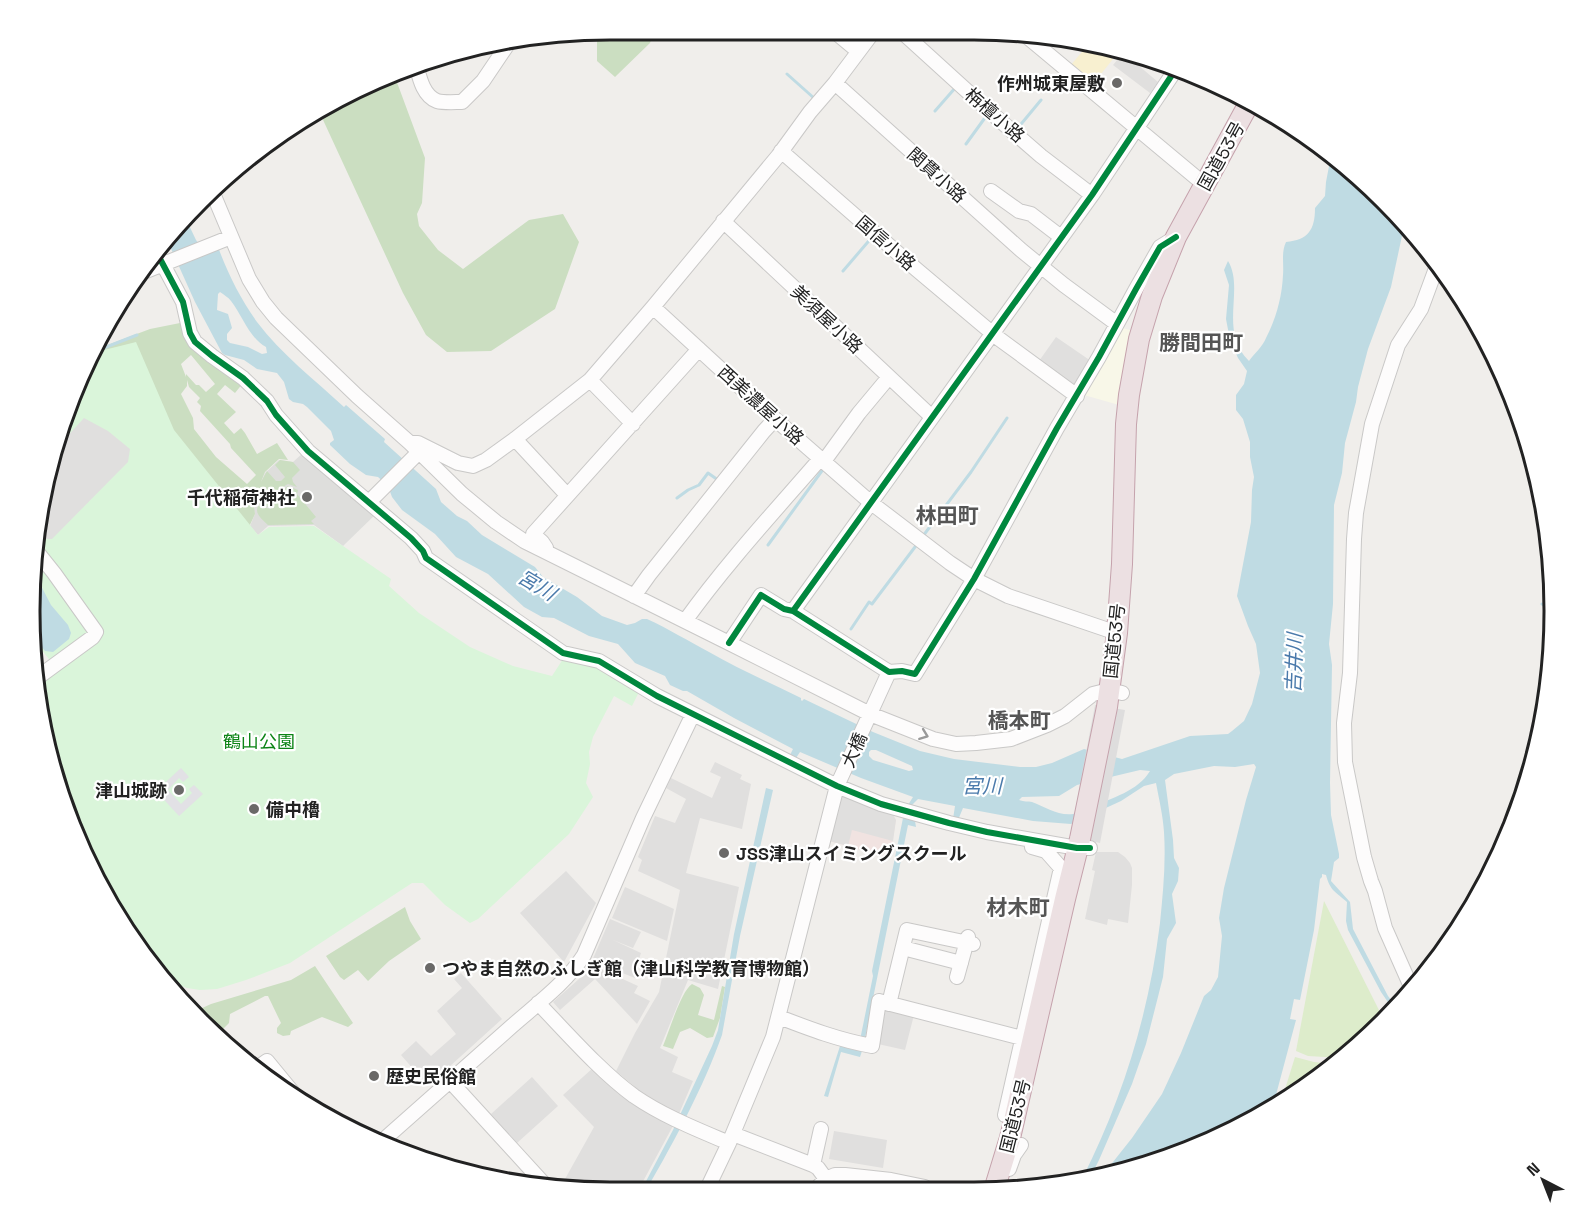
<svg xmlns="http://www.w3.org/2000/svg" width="1585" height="1222" viewBox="0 0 1585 1222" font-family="'Space Grotesk','Noto Sans JP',sans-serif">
  <rect width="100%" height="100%" fill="#f0eeeb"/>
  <path fill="#f1e3e1" d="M841,795L896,820L890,858L829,841Z"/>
  <path fill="#f8f7e8" d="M1119,327L1133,331L1119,405L1084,395L1082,393Z"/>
  <path fill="#dededc" d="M304,452L377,513L343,546L314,525L268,526L258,535L250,526L255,514L252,503L265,473L279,460L293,462Z"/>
  <path fill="#ddeccb" d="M1324,901L1385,1022L1341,1058L1308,1056L1296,1051Z
    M1295,1057L1314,1062L1333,1064L1296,1094L1281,1102Z"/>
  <path fill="#cbdec1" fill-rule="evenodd" d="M611,30H655L650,43L615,77L597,61V32Z
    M395,77L425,158L422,203L417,214L419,226L438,250L463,269L529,220L563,214L579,242L555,309L491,351L447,352L426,335L403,293L318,109Z
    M180,323L192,343L243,383L235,393L225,385L217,394L236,412L224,423L234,434L241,428L245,433L257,454L277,443L288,460L279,459L265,472L261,482L267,471L276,481H281L285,477L275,465L280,460L293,462L300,470L292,478L293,482L297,487L288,484C281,487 281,493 280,500L269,497L267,499L269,507L258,504L254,506L255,514L249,527L258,536L387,586L510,714L73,414L97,349L150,329ZM191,355L215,384L206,392L199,385H196L186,374V377L181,364ZM187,380L189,387L200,398L197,402L201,406L200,411L230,444L231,448L256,475L247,484L216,457L194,429L193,418L181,394L187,386Z
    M288,486L298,490L297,494L316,517L311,521L314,524L268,525C263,520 254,514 258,506L271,509L270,500L282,502L283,490Z
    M405,907L410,921L421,939L389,961L368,981L358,970L344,980L340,977L326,956Z
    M315,966L353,1023L348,1027L322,1017L291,1031L290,1035L283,1036L277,1033V1028L281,1023L268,996H265L230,1014L229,1023L220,1032L223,1040L200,1022L195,1015L200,1009L211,1004L291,980Z
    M692,984L700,988L704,995L698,1015L714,1020L722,986L725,987L720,1018L713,1037L707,1038L690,1028L680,1032L673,1049L663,1046C669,1032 681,991 692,984Z"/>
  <path fill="#f8f0d0" d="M1087,46L1101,49L1113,59L1093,84L1070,66Z"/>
  <path fill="#daf5da" d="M136,342L174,430L258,535L269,527L314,526L391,579L389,586L419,613L470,647L513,666L552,676L563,659L597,665L640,690L632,706L614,696L593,737L589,752L590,764L586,783L593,797L569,834L478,919L470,923L445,905L423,883H412L290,963L246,980L217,989L200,990L187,988L176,984L159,971L128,933L61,797L39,685L57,669L32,638L41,497L96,352Z"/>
  <path fill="#e0dfde" d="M1123,53L1125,54L1158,82L1150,93L1113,65Z
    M1056,337L1091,361L1076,388L1039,361Z
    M84,418L108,431L130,449L128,462L52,539H38L41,497L63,441Z
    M715,762L742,775L740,779L751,784L742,829L700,818L686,873L739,887L718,989L688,980L660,1048L678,1057L672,1072L693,1081L678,1116L658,1106L616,1071L635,1033L659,992L680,890L638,871L642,860L638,857L655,816L675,823L686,799L666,788L671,778L712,798L721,777L710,772Z
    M841,795L893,814L896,820L893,841L852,830L848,846L829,841Z
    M1096,852H1118L1125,857L1130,863L1132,868V885L1128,923L1108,919L1107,925L1085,919L1095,871L1092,870Z
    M566,871L596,903L564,962L520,913Z
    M625,887L674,909L667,941L612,918Z
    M610,919L641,932L633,948L613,940L641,953L638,962L639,963L636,969L638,971L635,978L592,961Z
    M592,965L638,986L634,993L650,1001L637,1024L595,979L560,1010L553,1002L588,971Z
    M461,973L502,1019L428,1086L401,1055L416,1041L431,1056L456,1034L437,1011L462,988L454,979Z
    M886,1009L914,1015L905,1050L878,1044Z
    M594,1067L674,1124L640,1187H573L565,1179L594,1127L563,1095Z
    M532,1077L558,1106L517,1143L491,1114Z
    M834,1131L887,1140L883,1168L829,1159Z"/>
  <path fill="#e2e1e5" d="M181,768L189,777L183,782L179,778L168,790L181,804L192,793L189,789L194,785L203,794L179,816L156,791Z"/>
  <path fill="#bfdbe3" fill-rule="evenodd" d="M1333,155L1405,222L1391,287L1368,349L1358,387L1356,402L1345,443L1342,473L1334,505L1333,604L1329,644L1332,665L1330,783L1331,815L1339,854V858L1334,862L1331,881L1350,902L1353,929L1388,996L1397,1007L1394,1011L1381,992L1348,930L1346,921L1347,902C1336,892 1330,891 1326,875L1322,874V877L1320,879L1314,930L1300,1000L1294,999L1290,1019L1296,1020L1273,1106L1161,1161L1106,1174L1109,1167L1132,1138L1162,1094L1181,1053L1204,996L1211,990L1218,977L1222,936L1219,918L1224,888L1246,800L1256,767L1254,764L1235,767L1214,766L1174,774L1165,780L1173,840L1174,858L1179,868L1178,881L1172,894L1176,923L1167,939L1163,977L1146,1044L1132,1084L1099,1160L1090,1178L1082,1179C1123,1098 1149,1013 1160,923C1163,893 1166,863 1164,832C1163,816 1159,799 1156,783L1144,786L1121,801L1071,824L1033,821L963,808L958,820L953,819L955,806L918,799L910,807L908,805L913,797L861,778L800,752L796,758L790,755L793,749L734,718L687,691H683L670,685L665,676L635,663L618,644L589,636L554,618L542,617L524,607L488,574L456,557L435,534L402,510L392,497L388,486L378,477L366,475L350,464L330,445V443L334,440L331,431L307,407L303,404L293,402L289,399L284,382L277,373L257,369L244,360L225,355L222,353L195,302L168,242L186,219L196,240L199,244L218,247C228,274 240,298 257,322C281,354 315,380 344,407L346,405L385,439L384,442L436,489L441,502L457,516L467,521L482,535L535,567L543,577L548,580L577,597L602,616L627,625L635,623L642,619H647C669,629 688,641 709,652C739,669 770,683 801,698V700L802,701L804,699L873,732L920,751L954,759L1020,767H1036L1052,763L1084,749L1122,759L1190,736L1228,734L1232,731L1244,721L1252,704L1260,673L1256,644L1248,626L1237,596L1251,522L1252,490L1254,477L1250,457V442L1243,419L1236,410V395L1244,384L1247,371L1238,358L1230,340L1226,319L1229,285L1224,270L1228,261C1245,289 1218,331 1249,361C1254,354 1263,346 1266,338C1276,319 1282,297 1283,275C1284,263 1281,253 1286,242C1308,240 1315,230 1315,208L1325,196L1326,182L1330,161ZM220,292C224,295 228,297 231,301C242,315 250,339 266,347L267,353L262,354L248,347L230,343L227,340V334L232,328L228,314L217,310L218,294ZM871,750H876L912,766L913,770L909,771L873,760L869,756V752ZM1140,770L1150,771C1138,791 1112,798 1091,807C1085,809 1079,813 1073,814C1058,816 1045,807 1032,802C1028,801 1024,802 1019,800L1022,797L1059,796L1077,785Z
    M36,574L39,582L51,605L68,625L71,633L69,639L53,652L45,651L32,635Z
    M766,788L773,790L740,936L722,1035C704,1086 675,1140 648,1187H643L673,1130L712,1046L718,1030L734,934Z
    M903,818L915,821L916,827L908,825L863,1048L860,1057L841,1052L828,1097L824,1096L840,1046L854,1050L860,1040L873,976L872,971Z"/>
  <path fill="#dedddd" d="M1095,705L1125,710L1100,843L1070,837Z"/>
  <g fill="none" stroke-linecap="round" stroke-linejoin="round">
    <path stroke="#bfdbe3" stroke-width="3" d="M1117,58L1121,53
      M787,74L815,99
      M935,111L956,87
      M1017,129L1041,100
      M966,144L987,115
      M843,271L873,236
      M96,351L137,335
      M677,498L688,490L699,485L708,473L718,480
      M923,536L971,472L1007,418
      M768,545L824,468
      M1542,604L1555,612
      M851,629L869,602L872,604L918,543"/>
    <defs>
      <path id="minor" d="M834,31L858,51
        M901,31L989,111L1041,156L1092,195
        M1024,34L1205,185
        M417,68C420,80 424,96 437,101C444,103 455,102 462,102L483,81L508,44
        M835,83L1021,250L1064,285L1117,324
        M781,151L916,269L998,338L1077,396
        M212,191L249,279L263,302L276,318L357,396L410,443L462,494L496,522L524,541L729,643L870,714L933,739L956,744L976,743L1011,739L1047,725L1065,716L1093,694L1109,690L1122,693
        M991,191L1019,211L1031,214L1061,237
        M723,221L932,417
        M158,255L183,302L190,333L195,342L212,356L243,378L267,401L276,415L308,451L411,538L423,551L426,558L563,653L599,661L657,696L837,786L881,804L949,823L987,832L1077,848H1090
        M146,271L231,237
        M653,307L775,419L870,502L950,563L974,579L1008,596L1117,633
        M590,380L633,424
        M515,439L567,495
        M413,443H418L458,463L473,466L486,460L515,439L590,380L653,307L778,156L810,112L835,83L874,31
        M369,502L419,452
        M546,548L542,542L533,534L699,349
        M634,596L649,575L764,431L775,419
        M793,611L1092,195L1176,69
        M685,621C726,564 774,512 820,459L827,457L859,413L889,377
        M729,643L761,595L784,609L793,611L889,672L902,671L915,674L974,579L1057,428L1099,357L1136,289L1160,247L1176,237
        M37,678L93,637L96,632L54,573L38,553
        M903,948L961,963
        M957,977L968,937
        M1412,989L1385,928L1375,891L1371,881L1364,857L1345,762L1344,723L1350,673L1354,539L1356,513L1372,424L1398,345L1421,309L1438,263
        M538,1003C568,1034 600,1071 634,1096C663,1116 696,1129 729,1143
        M889,1004L907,930L973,944
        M779,1017C810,1029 839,1040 872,1046L879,1001L1022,1038
        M257,1068L267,1061L299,1100
        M450,1081L545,1185L543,1187
        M1015,1117L1005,1115L1061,868L1046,851L1032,847
        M733,1134L813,1165L818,1168L826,1179
        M380,1143C424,1104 468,1065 512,1026C537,1004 566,983 584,955L643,818L693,714
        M813,1165L821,1129
        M1009,1169L1014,1155L1021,1145
        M708,1187L729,1143L773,1037L837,786L889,672
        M818,1187L826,1179L835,1175H845L891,1180L925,1187"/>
      <path id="highway" d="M995,1187L1010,1138L1065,899L1080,839L1107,707L1117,633L1122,564L1126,424L1129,395L1139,339L1152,296L1176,237L1247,107"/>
    </defs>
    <use href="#minor" stroke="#c9c8c7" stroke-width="16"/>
    <use href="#highway" stroke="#c5a2ac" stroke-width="22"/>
    <use href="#minor" stroke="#fdfcfc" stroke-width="14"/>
    <use href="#highway" stroke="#ece0e2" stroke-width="20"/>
    <defs>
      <path id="cycleway" d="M158,255L183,302L190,333L195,342L212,356L243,378L267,401L276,415L308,451L411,538L423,551L426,558L563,653L599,661L657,696L837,786L881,804L949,823L987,832L1077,848H1090
        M793,611L1092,195L1176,69
        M729,643L761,595L784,609L793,611L889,672L902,671L915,674L974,579L1057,428L1099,357L1136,289L1160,247L1176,237"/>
    </defs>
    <use href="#cycleway" stroke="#fff" stroke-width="10"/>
    <use href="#cycleway" stroke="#00873e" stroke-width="6"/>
  </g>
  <defs><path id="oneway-chevron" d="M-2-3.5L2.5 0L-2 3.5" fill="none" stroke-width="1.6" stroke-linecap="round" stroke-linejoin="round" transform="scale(1.5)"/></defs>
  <use stroke="#9a9a9a" href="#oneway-chevron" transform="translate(924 735) rotate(21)"/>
  <g fill="#6a6968" stroke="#fff" stroke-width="2">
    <circle cx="1117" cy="83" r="6"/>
    <circle cx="307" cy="497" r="6"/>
    <circle cx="179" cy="790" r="6"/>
    <circle cx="254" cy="809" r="6"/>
    <circle cx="724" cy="853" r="6"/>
    <circle cx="430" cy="968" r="6"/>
    <circle cx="374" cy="1076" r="6"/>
  </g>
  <g text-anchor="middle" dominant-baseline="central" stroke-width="4.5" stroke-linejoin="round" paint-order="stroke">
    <g font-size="18" font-weight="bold" fill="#222" stroke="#fff" text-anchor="start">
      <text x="1105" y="83" text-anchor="end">作州城東屋敷</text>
      <text x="295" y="497" text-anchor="end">千代稲荷神社</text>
      <text x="167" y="790" text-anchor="end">津山城跡</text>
      <text x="266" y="809">備中櫓</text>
      <text x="736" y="853">JSS津山スイミングスクール</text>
      <text x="442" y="968">つやま自然のふしぎ館（津山科学教育博物館）</text>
      <text x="386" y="1076">歴史民俗館</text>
    </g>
    <g font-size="18" fill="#222" stroke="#fff">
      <text transform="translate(995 115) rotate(41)">栴檀小路</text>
      <text transform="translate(1221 156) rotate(-61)">国道53号</text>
      <text transform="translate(937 175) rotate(42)">関貫小路</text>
      <text transform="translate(886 243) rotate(41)">国信小路</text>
      <text transform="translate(827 319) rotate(43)">美須屋小路</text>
      <text transform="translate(761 405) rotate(42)">西美濃屋小路</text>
      <text transform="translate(1114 641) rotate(-84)">国道53号</text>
      <text transform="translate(854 750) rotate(-66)">大橋</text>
      <text transform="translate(1015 1116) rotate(-76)">国道53号</text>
    </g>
    <g font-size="18" fill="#0c8416" stroke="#fff">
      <text x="259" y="741">鶴山公園</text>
    </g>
    <g font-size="20" font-style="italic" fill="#4a7aab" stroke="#fff">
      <text transform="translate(537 585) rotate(31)">宮川</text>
      <text transform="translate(1294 663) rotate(-88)">吉井川</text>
      <text x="982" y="786">宮川</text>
    </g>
    <g font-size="21" font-weight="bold" fill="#555" stroke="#fff">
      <text x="1201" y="342">勝間田町</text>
      <text x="947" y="515">林田町</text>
      <text x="1019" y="720">橋本町</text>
      <text x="1018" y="907">材木町</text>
    </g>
  </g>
  <path d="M0 0H1585V1222H0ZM610 40H974A570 570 0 0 1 1544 610V612A570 570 0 0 1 974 1182H610A570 570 0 0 1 40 612V610A570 570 0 0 1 610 40Z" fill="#fff" fill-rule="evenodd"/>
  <path fill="none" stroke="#222" stroke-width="3" d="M610 40H974A570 570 0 0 1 1544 610V612A570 570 0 0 1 974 1182H610A570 570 0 0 1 40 612V610A570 570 0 0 1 610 40Z"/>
  <g transform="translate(1543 1180) rotate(318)" stroke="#ffffff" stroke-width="4.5" paint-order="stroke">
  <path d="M0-4.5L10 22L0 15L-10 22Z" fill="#222222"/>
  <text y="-9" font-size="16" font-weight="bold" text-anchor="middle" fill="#222222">N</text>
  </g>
</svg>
